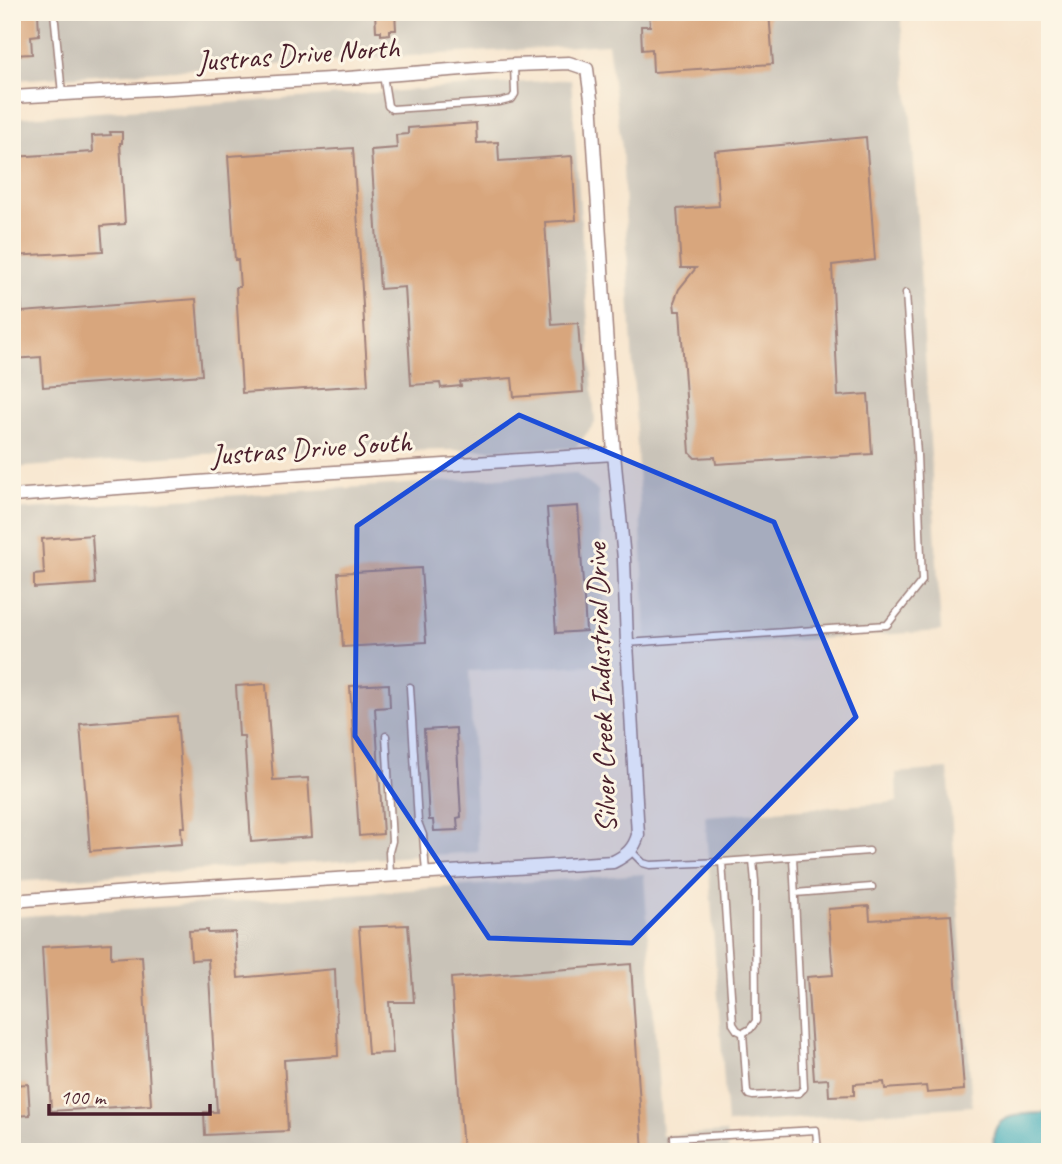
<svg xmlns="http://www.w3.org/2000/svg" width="1062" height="1164" viewBox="0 0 1062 1164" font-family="Caveat,sans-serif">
  <rect width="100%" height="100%" fill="#fcf5e5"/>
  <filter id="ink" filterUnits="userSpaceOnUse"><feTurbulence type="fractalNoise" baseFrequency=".0143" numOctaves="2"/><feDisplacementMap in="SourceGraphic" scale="14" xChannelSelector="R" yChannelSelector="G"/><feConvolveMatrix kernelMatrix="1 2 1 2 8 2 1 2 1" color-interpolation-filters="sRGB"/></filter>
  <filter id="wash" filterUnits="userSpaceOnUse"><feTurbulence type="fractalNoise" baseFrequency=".00686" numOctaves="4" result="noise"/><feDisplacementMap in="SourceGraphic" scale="28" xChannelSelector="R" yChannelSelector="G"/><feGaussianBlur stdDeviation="1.57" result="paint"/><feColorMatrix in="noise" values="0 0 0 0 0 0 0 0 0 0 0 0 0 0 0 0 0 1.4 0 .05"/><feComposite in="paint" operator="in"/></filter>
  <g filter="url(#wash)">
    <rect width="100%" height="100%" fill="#f7e4cc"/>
    <path fill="#c9c3b8" d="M12,12H900L912,131L941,631L647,650L622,148L608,44L12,80Z
      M571,79L595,423L575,448L205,454L12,468V118Z
      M575,473L598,491L608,664L469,671L478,852L12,882V510Z
      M948,769L972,1106L727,1124L705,816L897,802L896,773Z
      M644,874L662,1136L726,1132L728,1152H12V917Z"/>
    <path fill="#3cabb9" stroke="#436572" stroke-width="2" d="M1050,1113V1152H994C994,1146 993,1139 994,1134C998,1111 1032,1114 1050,1113Z"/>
    <g id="blocks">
      <path fill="#d8a67d" d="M12,12H38L39,35L31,36L32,54L12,55Z
        M375,12H395L396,30H390V34L381,35V31H376Z
        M649,12H769L773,64L653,72L652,49L642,50L641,26H650Z
        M476,123L477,143L498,142L499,161L572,156L576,220L545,222L552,325L578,323L583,392L514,397L512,378L460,382L461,386L441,388L440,383L411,385L405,287L380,289L371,150L397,148L396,135L408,134V128Z
        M110,132H122V143H120L125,224L101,226L103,251L12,256V157L93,152L92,136L111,135Z
        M866,137L875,260L832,265L838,396L868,394L872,454L716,464L715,457L695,458L690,453L680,311H675L674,302L679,289L696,268H681L677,209L719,206L715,151Z
        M353,148L368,385L242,393L236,287H240L238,260H235L228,156Z
        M12,264H19L22,312L196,299L202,375L43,387L41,357L12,359Z
        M578,506L586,631L556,633L547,508Z
        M92,535L95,584L34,588V575L44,574L42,539Z
        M421,568L426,642L343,647L338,573Z
        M266,684L273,780L308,778L312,837L251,842L244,736H239L236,686Z
        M389,684L390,707L375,708L383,834L359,836L350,686Z
        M177,716L185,827H181L182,844L90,851L80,724Z
        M456,728L461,817L457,818L458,830L434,831L433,820H429L424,730Z
        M869,906L870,920L951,915L964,1090L927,1093L926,1086L885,1089L884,1082L854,1084V1095L829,1096L828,1079L814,1080L807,977L833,975L828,909Z
        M408,925L414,1002H389L393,1053L368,1054L359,927Z
        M208,930V933L235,932L238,978L335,969L338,1056L284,1060L288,1131L205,1135L204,1112H217L208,959L191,960L189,931Z
        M111,943V958L142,956L151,1105L51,1111L42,947Z
        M631,964L643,1152H463L451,978Z
        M28,1084L30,1115L13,1116L12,1085Z"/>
    </g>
  </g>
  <g filter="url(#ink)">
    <use href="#blocks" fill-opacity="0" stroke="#a0827c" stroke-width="2"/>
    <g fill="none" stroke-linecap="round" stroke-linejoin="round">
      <defs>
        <path id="lane" d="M54,12L62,94
          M383,75L388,106L392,109L500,102L512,99L515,94L514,65
          M627,643L887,625L922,581L917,455L906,293
          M410,687L418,822L423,835L426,873
          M386,736L392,841L389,852L390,875
          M631,851L643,863L650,865L722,862L869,851
          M722,862L733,1024L737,1030L743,1033L747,1092L749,1095L753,1096L799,1093L804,1088L793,857
          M795,893L872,887
          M743,1033L750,1029L756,1021L755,882L753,860
          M675,1152L674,1138L816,1130L818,1152"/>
        <path id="street" d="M12,97L348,78L514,65L569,63L587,69L591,99L614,454L624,559L627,643L638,835C634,849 627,855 613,862L155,890L12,901
          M12,496L304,474L614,454"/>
      </defs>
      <use href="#lane" stroke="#a0827c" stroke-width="9"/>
      <use href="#street" stroke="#a0827c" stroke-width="15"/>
      <use href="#lane" stroke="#fff" stroke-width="6"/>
      <use href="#street" stroke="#fff" stroke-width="12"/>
    </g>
  </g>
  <path fill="#1d4ed8" fill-opacity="0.2" stroke="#1d4ed8" stroke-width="5" stroke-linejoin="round" d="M519,415L774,522L856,717L632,943L489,938L355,736L357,526Z"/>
  <g text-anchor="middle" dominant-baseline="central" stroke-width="6" stroke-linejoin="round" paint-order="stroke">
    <g font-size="30" fill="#4a1f2b" stroke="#fcf5e5">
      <text transform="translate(298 54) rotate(-4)">Justras Drive North</text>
      <text transform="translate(311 448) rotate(-4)">Justras Drive South</text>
      <text transform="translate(601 688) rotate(-92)">Silver Creek Industrial Drive</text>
    </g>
  </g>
  <rect width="1062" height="1164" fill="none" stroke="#fcf5e5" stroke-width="42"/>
  <path d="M49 1104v10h161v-10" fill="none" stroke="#4a1f2b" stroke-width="3.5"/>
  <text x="60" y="1104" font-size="21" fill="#4a1f2b" stroke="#fcf5e5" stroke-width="5" paint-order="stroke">100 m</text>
</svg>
